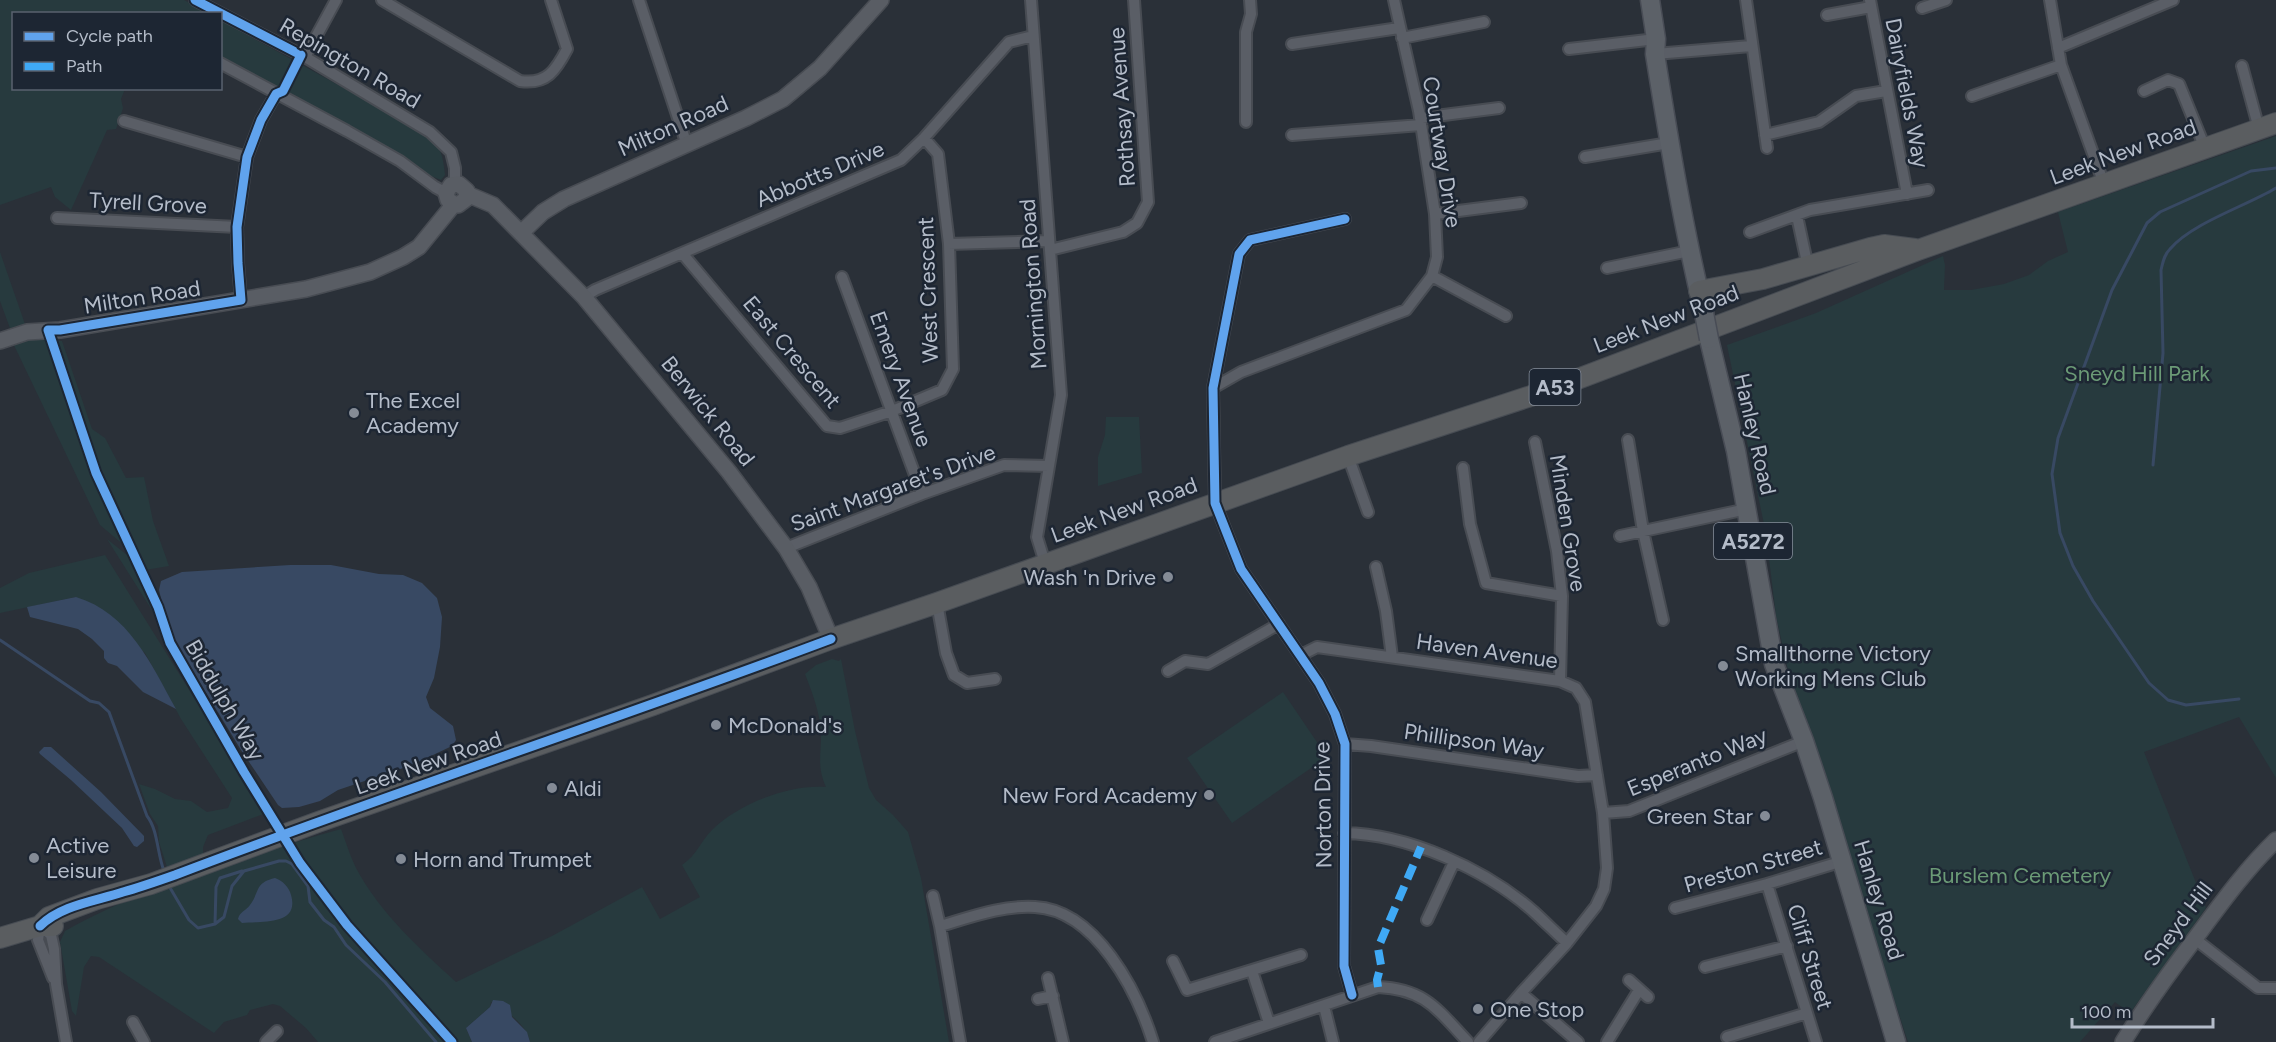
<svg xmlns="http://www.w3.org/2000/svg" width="2276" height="1042" viewBox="0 0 2276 1042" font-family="Figtree,sans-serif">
  <rect width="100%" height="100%" fill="#2a3038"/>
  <path fill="#273a3e" d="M0,0H184L209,13L14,14V88L125,89L121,99L123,108L116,129L107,130L71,210L55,197L51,187L0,205Z
    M220,20L413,126C437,144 442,144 445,175L441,180L426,174L410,161L221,58Z
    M2276,136V778L2239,717L2144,752L2206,908L2130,1013L2115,1002L2080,1042H1908L1791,684L1776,616L1766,534L1727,345L1816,313L1943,256L1945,265L1944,290H1971L2004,284L2029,275L2048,261L2068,252L2058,212Z
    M0,252L26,327L11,331L0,301Z
    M38,336L47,340L82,442L125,546L100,525L12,341Z
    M54,340L62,341L92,429L105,438L126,478L144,477L153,521L169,566L145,570L93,457Z
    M1106,417H1139L1142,473L1098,486V457L1105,435Z
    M107,539L132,559L152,602L155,615Z
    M105,555L266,813L208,835L203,847V854L167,867L159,842L158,826L150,814L139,784L155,789L175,799L191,801L207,812L228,808L232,798L181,719L145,653L76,597L0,613V588L29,573Z
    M832,659L839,661L841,659L855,731L869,788L876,800L893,815L908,832L921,878L949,1042H530C526,1023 506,1011 491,1002L490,1007L466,1028L472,1042H318L306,1028L280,1006L273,1004L250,1010L247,1015L224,1022L214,1033L99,957L91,956L84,967L76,1016L72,1011L60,942L65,931C147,885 250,855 341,829C346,842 350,856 356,868C380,913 419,948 456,982L552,936L642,887L660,919L700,897L682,865C697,855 700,842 712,830C738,804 789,784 826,787C817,767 821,756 821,735C821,715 812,692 805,674L816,665Z
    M1283,692L1327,757L1232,823L1187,758Z"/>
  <path fill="#384963" d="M290,565H331L379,574L403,575L422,583L437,598L442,617L440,647L434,678L426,697L430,708L453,726L456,740L452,746L412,765L338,790L320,801L299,807L282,808L278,805L241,750L169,632L159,590L161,581L182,572Z
    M76,597C129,613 151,664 176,709L143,692L117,666L108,663L104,658V651L92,639L78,629L30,617L27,607Z
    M44,747H51L101,792L144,836V841L137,847L134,846L122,828L71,780L40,754L39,752Z
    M275,878C283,881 289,887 291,895C300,926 261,921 242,923L238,919C240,911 246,911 250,905C260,892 254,883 275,878Z
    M493,1000L503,1001L510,1005L512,1017L527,1032L530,1042H472L466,1028L490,1007Z"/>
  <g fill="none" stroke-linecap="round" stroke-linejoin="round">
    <path stroke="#384963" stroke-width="3" d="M2153,465L2163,353L2161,270C2163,262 2164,255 2170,249C2192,223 2246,206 2276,188
      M0,640L90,701L99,703L109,712L147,816C158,830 157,853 164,871
      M2239,699L2186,705L2168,700L2149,683L2093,601L2073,566L2060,533L2052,474L2058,438L2112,290L2147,223L2160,212L2251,171L2276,168
      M169,886L189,920L198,928L215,924L224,917L232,886L244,871L279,861H286L292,864L308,886L310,902L324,920L334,927L346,945L385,982L436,1042
      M215,924L216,887L220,878L242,871"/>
    <defs>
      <path id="street" d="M195,0L305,57L430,132L451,152L455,168V184
        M382,0L520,81C547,85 556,70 567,49L551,0
        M639,0L687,145
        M1031,0L1061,395L1037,537L1045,563
        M1746,0L1767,148
        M1870,0L1907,194
        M2050,0L2061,65L2104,184
        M1922,8L1946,0
        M1827,15L1871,7
        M1402,38L1484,22
        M1292,44L1399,28
        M2058,48L2173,0
        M1569,49L1656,39
        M1655,54L1751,46
        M305,57L336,0
        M220,63L347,131L400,161L435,187L446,193
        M2242,66L2259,129
        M2144,91L2168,80L2179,84L2205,148
        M1972,96L2061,65
        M1420,118L1499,108
        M124,121L247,157
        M1246,122V32L1251,14L1250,0
        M1292,135L1421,125
        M1765,135L1819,122L1856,96L1886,91
        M1585,157L1669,143
        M1435,214L1521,203
        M1797,216L1808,267
        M57,218L237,227
        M1345,219L1250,240L1239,254L1213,388L1215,503L1241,569L1319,683L1335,714L1345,744L1344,966L1352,995
        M1750,232L1810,210L1928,190
        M949,244L1049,241
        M1050,250L1123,232L1137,223L1148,202L1134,0
        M682,253L827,426L840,428L892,411L942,390L953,369L949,244L938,154L924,138
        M1607,268L1689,251
        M1432,276L1506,316
        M842,277L922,494
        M584,297L595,290L901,160L924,138L1009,42L1033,36
        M241,300L238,263L237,227L247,157L261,120L276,94
        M1213,388L1241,372L1406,310L1432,276L1437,257L1435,214L1419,111L1394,0
        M1628,440L1643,531L1663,620
        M1535,442L1557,551L1562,596L1560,681
        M1348,456L1368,512
        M1463,468L1470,524L1486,583L1562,596
        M1620,536L1747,509
        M786,548L922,494L1004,465L1049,466
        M1376,567L1386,611L1392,657
        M937,603L946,653L954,675L967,683L995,679
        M1301,655L1317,647L1560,681L1576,688L1585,702L1603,813L1607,868L1604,889L1596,906L1567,943L1521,993L1479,1042
        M1168,671L1185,661L1208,664L1279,624
        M1345,744L1371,746L1578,776L1597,775
        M1603,813L1629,811L1804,741
        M1344,833C1408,834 1485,869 1533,911C1545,922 1556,933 1567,943
        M1767,884L1816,1042
        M933,896L940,926L960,1042
        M1675,908L1767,884L1843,861
        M1427,920L1454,862
        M40,926L38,940L53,978
        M940,926C971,917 1003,905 1035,907C1096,910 1137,991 1153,1042
        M42,927L51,935L54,949L56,984L66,1042
        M2195,939L2258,988H2276
        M1173,961L1187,990L1301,955
        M1705,967L1787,946
        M1252,971L1269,1023
        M1048,978L1063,1042
        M1629,980L1648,997
        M1521,993L1578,1042
        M1038,999L1053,996
        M1324,1006L1333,1042
        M133,1022L144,1042
        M1727,1037L1807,1013
        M266,1042L277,1031
        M1215,1042L1378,987C1425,989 1437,1009 1468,1042
        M1607,1042L1639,990"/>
      <path id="secondary" d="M467,194L493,205L584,297L729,472L786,548L809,587L831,639
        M521,233L543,212L564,199L746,118L783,99L820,68L881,0
        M0,341L27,332L60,330L306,289L370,272L403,257L419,247L454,204L458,205L466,199L467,191L459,184L451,185L446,193L448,200L454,204
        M2123,1042C2145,1006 2169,973 2194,940C2220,905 2245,870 2276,840"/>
      <path id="primary" d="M1650,0L1656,39L1655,54C1669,141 1683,227 1704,313
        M1709,339L1736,451L1774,664L1804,741L1823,798L1896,1042"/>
      <path id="highway" d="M1699,291L1763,279L1870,248L1884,245L1915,249
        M40,926L49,917L97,899L151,884L318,822L653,705L831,639L937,603L1348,456L1546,391L1918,250L2276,123
        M0,938L40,926H53"/>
    </defs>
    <use href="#street" stroke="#484c53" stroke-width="14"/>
    <use href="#secondary" stroke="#484c53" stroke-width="18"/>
    <use href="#primary" stroke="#484c55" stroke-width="21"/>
    <use href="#highway" stroke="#474c53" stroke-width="22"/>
    <use href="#street" stroke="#5a5e66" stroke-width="10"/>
    <use href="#secondary" stroke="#595d64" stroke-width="15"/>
    <use href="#primary" stroke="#5c6168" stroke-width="18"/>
    <use href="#highway" stroke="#5a5d60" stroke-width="20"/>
    <defs>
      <path id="primary-bridge" d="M1704,313L1709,339"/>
    </defs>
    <use href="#primary-bridge" stroke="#484c55" stroke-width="21" stroke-linecap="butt"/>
    <use href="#primary-bridge" stroke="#5c6168" stroke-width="18"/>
    <path stroke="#3fa9f5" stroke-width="8" stroke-dasharray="15 8" stroke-linecap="butt" d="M1378,987L1377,980L1381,965L1378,948L1421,847"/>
    <defs>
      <path id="cycleway" d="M195,0L301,55L283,91L276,94L261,120L247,157L237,227L238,263L241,300L60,330H48L96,473L158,607L170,643L244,772L300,863L347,925L452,1042
        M1345,219L1250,240L1239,254L1213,388L1215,503L1241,569L1319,683L1335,714L1345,744L1344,966L1352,995
        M40,926C61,905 96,901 123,892C141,887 158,881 175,875C392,792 613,721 831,639"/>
    </defs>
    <use href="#cycleway" stroke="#1d2633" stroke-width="13"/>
    <use href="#cycleway" stroke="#60a3ed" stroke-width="9"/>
  </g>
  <g fill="#848b96" stroke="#1d2633" stroke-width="2">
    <circle cx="354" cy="413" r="6"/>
    <circle cx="1168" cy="577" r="6"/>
    <circle cx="1723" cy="666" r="6"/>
    <circle cx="716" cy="725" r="6"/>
    <circle cx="552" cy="788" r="6"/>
    <circle cx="1209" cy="795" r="6"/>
    <circle cx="1765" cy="816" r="6"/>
    <circle cx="34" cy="858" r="6"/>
    <circle cx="401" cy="859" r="6"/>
    <circle cx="1478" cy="1009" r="6"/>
  </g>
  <g text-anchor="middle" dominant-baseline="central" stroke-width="5" stroke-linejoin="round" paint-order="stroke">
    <g fill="#1d2633" stroke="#878f9c" stroke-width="1.5">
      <rect x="1529.5" y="369" width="51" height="36" rx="4.5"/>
      <rect x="1714" y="523" width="78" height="36" rx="4.5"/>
    </g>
    <g font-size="21" font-weight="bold" fill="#b4bcc9">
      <text x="1555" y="387">A53</text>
      <text x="1753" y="541">A5272</text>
    </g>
    <g font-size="22" fill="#b4bcc9" stroke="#1d2633">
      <text transform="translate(350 63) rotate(30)">Repington Road</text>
      <text transform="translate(1907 93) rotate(79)">Dairyfields Way</text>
      <text transform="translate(1122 107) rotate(-94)">Rothsay Avenue</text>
      <text transform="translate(673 126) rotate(-24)">Milton Road</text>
      <text transform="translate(1442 152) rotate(81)">Courtway Drive</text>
      <text transform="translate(2123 152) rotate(-20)">Leek New Road</text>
      <text transform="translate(820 174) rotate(-23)">Abbotts Drive</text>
      <text transform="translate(148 203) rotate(3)">Tyrell Grove</text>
      <text transform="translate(1033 284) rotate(-94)">Mornington Road</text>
      <text transform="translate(928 290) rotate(-92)">West Crescent</text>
      <text transform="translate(142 297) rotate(-9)">Milton Road</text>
      <text transform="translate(1666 319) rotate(-21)">Leek New Road</text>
      <text transform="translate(792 352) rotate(50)">East Crescent</text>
      <text transform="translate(901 379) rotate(70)">Emery Avenue</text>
      <text transform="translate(708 411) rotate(51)">Berwick Road</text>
      <text transform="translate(1755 434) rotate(77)">Hanley Road</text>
      <text transform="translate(893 488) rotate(-20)">Saint Margaret's Drive</text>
      <text transform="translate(1124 510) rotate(-20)">Leek New Road</text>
      <text transform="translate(1568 523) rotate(81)">Minden Grove</text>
      <text transform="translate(1487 651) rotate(8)">Haven Avenue</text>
      <text transform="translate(225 700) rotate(60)">Biddulph Way</text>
      <text transform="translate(1474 741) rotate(8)">Phillipson Way</text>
      <text transform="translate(1697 762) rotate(-22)">Esperanto Way</text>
      <text transform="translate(428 763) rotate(-19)">Leek New Road</text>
      <text transform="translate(1323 805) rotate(-91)">Norton Drive</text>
      <text transform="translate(1753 866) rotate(-16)">Preston Street</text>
      <text transform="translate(1879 900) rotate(73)">Hanley Road</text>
      <text transform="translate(2178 924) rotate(-53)">Sneyd Hill</text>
      <text transform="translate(1810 957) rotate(73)">Cliff Street</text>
    </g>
    <g font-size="22" fill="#6b9a76" stroke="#1d2633">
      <text x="2137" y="373">Sneyd Hill Park</text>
      <text x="2020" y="875">Burslem Cemetery</text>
    </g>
    <g font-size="22" fill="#b4bcc9" stroke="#1d2633" text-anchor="start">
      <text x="366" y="400">The Excel<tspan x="366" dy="25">Academy</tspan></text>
      <text x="1156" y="577" text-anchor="end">Wash 'n Drive</text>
      <text x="1735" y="653">Smallthorne Victory<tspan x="1735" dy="25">Working Mens Club</tspan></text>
      <text x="728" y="725">McDonald's</text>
      <text x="564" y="788">Aldi</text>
      <text x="1197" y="795" text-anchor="end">New Ford Academy</text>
      <text x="1753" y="816" text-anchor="end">Green Star</text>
      <text x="46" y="845">Active<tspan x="46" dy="25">Leisure</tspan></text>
      <text x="413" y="859">Horn and Trumpet</text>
      <text x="1490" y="1009">One Stop</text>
    </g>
  </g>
  <rect x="12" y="12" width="210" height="78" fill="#1d2633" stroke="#59626f" stroke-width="1.5"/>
  <rect x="24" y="32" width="30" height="9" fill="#60a3ed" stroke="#59626f" stroke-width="1.5"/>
  <text x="66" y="42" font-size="18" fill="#b4bcc9">Cycle path</text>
  <rect x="24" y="62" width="30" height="9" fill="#3fa9f5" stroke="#59626f" stroke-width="1.5"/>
  <text x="66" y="72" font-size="18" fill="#b4bcc9">Path</text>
  <path d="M2072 1018v9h141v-9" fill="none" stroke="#b4bcc9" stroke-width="3"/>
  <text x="2081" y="1018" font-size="18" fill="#b4bcc9" stroke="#1d2633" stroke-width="4.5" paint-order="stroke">100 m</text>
</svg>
